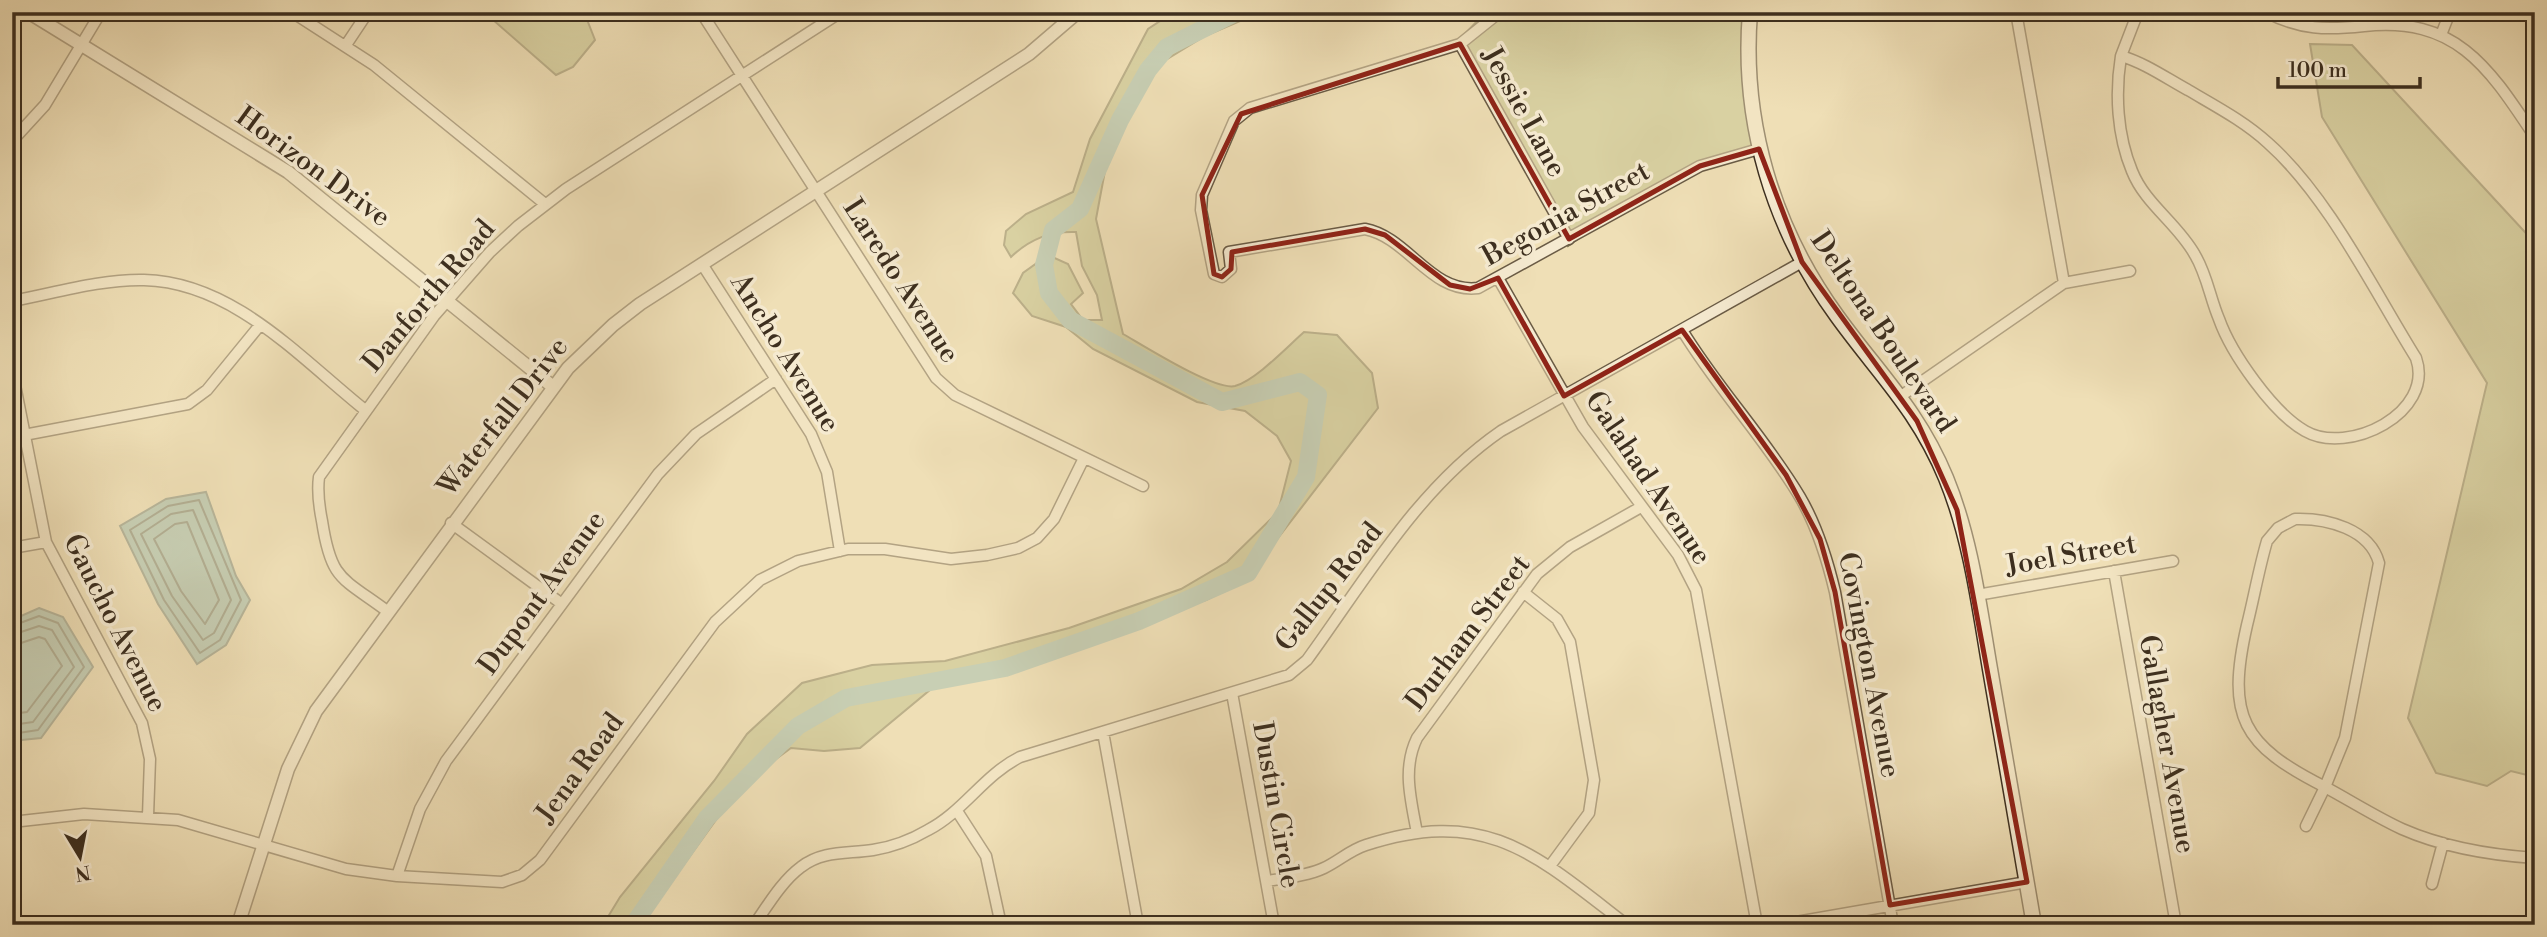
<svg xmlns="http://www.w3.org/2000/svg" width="2547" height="937" viewBox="0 0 2547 937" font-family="'Libre Bodoni',serif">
  <rect width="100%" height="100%" fill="#efdfb6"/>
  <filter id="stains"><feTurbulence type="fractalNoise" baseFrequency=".00286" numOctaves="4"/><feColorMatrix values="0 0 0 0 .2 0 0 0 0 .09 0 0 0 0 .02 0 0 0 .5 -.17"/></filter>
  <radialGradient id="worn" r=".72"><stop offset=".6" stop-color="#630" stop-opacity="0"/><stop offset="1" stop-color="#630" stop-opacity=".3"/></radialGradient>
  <path fill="#bfc08a" stroke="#7e7854" stroke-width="2" d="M484,12H584L595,40L573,67L556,75Z
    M1174,12H1261L1205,36L1151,69L1110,144L1096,219L1123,334C1144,346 1215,391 1235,386C1256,380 1287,347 1304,332L1337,335L1372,373L1378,408L1245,581L1206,600L936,685L860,748L824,751L791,748L742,784L640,925H603L620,897L714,781L747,734L802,683L872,665L945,661L1069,628L1181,589L1227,562L1278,512L1291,461L1277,436L1245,411L1197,402L1093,349L1066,327L1032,316L1013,293L1023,273L1048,255L1068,264L1083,293L1071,304L1083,320H1102L1097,295L1082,266L1076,232C1050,231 1030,239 1011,257L1004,245L1006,231L1026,214L1073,192L1090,139L1148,29Z
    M1486,12H1745L1754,149L1646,190L1568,246L1456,43Z
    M2310,44L2352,45L2535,243V777L2511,771L2487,786L2436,773L2408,718L2487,383L2322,117Z"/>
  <path fill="#9abcb1" stroke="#758477" stroke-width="2" d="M206,492L236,576L250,600L226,645L197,664L158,604L120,526L166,499Z
    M39,608L63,617L93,667L41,738L12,741V620Z"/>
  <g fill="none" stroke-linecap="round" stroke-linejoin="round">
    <path stroke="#6c7668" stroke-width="2" d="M199,500L241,600L220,640L200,653L164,600L130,530L168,506Z
      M193,510L231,600L214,633L203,640L172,596L141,534L171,514Z
      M187,522L219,600L205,624L181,591L154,539L175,524Z
      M12,626L39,616L58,623L84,667L38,730L12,734
      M12,635L39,626L52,630L74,667L33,722L12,725
      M12,646L39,637L45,639L62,666L27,712L12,714"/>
    <path stroke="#9abcb1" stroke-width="18" d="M633,925L707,818L798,726L846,698L1005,668L1139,621L1248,573L1306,477L1318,395L1300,382L1222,402L1070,320L1049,293L1044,265L1053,230L1080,209L1120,120L1148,70L1167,47L1237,12"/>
    <defs>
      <path id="minor" d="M292,12L374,65L545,204
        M701,12L936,378L955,395L1143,486
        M1500,12L1460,44L1250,108L1234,121L1202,195L1201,210L1214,274L1222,277L1231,269L1229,252L1365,229C1408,237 1431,294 1478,288L1700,166L1759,149
        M2016,12L2064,283
        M2266,12C2300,30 2327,30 2364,26C2457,16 2489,68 2535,137
        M2441,35L2450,12
        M1460,44L1569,239
        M346,45L368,12
        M2121,56C2145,63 2166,78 2188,90C2215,106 2244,121 2268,143C2328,196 2373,289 2416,358C2435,413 2348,456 2305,431C2273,413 2231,353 2219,319C2210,298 2207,275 2195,255C2178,224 2145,204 2132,171C2117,135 2115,93 2121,56Z
        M2121,56L2138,12
        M12,141L45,105L101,12
        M702,264L811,434L827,472L840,551
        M1498,278L1583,427L1678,555L1696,590L1757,925
        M12,301C55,293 101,279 144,280C233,282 300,358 365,410
        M1682,330C1717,388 1765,438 1800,497C1817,526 1827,558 1835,592L1893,925
        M12,370L46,542L142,723L150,759L148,816
        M1901,396L2064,283L2130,271
        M24,435L188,404L207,390L260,325
        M2295,519C2327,518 2370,529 2379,563L2345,738L2325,787C2242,745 2226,717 2247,625C2254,597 2259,568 2267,541L2278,528Z
        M451,523L562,604
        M12,548L46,542
        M2114,571L2176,925
        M1523,592L1557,619L1570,642L1594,780L1589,813L1550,866
        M1977,595L2173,561
        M387,611C341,577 331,580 322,521C319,506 317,492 319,477L434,316L490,252L518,226L566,189L841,12
        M1232,693L1274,925
        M1103,732L1138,925
        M957,811L986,856L1001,925
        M12,822L84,814L178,820L346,869L397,876L502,882L522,875L540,860L715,622L760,580L798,561L848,549H885L951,559L987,555L1018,548L1037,538L1054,519L1084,458
        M2306,826L2325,787C2351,801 2376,817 2402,829C2443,847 2490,855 2535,858
        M1417,833C1411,800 1402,769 1417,738L1537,574L1570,547L1641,507
        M397,876L420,809L446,761L658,474L696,434L776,379
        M1267,881C1285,878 1307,876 1324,868C1339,861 1350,850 1366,845C1487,806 1536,855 1627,925
        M2432,884L2443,843
        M754,925C768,905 782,881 801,867C823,850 848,854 873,850C892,847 911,840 928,830C963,812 984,775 1020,757L1289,675L1307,660C1366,579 1418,488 1501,431L1802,262
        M1779,925L2027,882"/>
      <path id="tertiary" d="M28,12L288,172L552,386
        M238,925L288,769L316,711L568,368L613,325L640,304L1029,54L1078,12"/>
      <path id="secondary" d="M1750,12C1741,122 1773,228 1837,316C1878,373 1918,410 1946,478C1971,539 1979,605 1990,669C2005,754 2020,839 2034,925"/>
    </defs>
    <use href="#minor" stroke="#6a5b45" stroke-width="13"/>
    <use href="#tertiary" stroke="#6a5b45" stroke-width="15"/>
    <use href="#secondary" stroke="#3d2f1f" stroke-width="17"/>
    <use href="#minor" stroke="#f5ead0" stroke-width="10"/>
    <use href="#tertiary" stroke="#f5ead0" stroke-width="12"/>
    <use href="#secondary" stroke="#f5ead0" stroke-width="14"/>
  </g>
  <path d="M0 0H2547V937H0ZM1460,44L1569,239L1700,166L1759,149L1802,262L1917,421L1957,510L2027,882L1890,905L1835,592L1820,539L1786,475L1682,330L1564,396L1498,278L1470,289L1450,285L1385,235L1365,229L1232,252L1231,269L1222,277L1214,274L1202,195L1241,114Z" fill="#efdfb6" fill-opacity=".55" fill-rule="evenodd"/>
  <path fill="none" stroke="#8f2418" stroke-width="5" stroke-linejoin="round" d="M1460,44L1569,239L1700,166L1759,149L1802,262L1917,421L1957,510L2027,882L1890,905L1835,592L1820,539L1786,475L1682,330L1564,396L1498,278L1470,289L1450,285L1385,235L1365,229L1232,252L1231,269L1222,277L1214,274L1202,195L1241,114Z"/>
  <g text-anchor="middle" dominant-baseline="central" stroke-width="7" stroke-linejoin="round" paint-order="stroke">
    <g font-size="28" fill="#3d2f1f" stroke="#f5ead0">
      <text transform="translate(1524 112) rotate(61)">Jessie Lane</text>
      <text transform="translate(313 167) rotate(36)">Horizon Drive</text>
      <text transform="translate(1566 214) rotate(-29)">Begonia Street</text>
      <text transform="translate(901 281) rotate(57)">Laredo Avenue</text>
      <text transform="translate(429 296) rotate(-50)">Danforth Road</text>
      <text transform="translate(1883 332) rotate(56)">Deltona Boulevard</text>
      <text transform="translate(785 353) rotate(58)">Ancho Avenue</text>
      <text transform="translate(503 417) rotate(-52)">Waterfall Drive</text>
      <text transform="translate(1648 478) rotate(56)">Galahad Avenue</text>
      <text transform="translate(2071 555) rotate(-10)">Joel Street</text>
      <text transform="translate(1329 587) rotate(-52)">Gallup Road</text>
      <text transform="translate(542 593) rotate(-54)">Dupont Avenue</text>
      <text transform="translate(115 623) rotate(63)">Gaucho Avenue</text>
      <text transform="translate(1468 633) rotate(-53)">Durham Street</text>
      <text transform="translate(1869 665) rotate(79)">Covington Avenue</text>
      <text transform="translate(2167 744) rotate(80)">Gallagher Avenue</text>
      <text transform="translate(580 768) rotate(-54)">Jena Road</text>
      <text transform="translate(1276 805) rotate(80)">Dustin Circle</text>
    </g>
  </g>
  <rect width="2547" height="937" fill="none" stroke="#efdfb6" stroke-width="42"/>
  <rect x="14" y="14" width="2519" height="909" fill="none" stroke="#3d2f1f" stroke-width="3.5"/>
  <rect x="21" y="21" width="2505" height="895" fill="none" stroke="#3d2f1f" stroke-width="2"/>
  <g transform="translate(80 857) rotate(170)" stroke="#f5ead0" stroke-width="5" paint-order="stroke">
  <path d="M0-5L12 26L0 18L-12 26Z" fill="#3d2f1f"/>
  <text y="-10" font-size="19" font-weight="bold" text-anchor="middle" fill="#3d2f1f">N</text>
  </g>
  <path d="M2278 77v10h142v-10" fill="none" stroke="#3d2f1f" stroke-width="3.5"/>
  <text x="2288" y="77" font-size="21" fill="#3d2f1f" stroke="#f5ead0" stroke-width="5" paint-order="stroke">100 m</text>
  <rect width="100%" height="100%" filter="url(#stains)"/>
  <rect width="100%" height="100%" fill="url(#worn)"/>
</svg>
